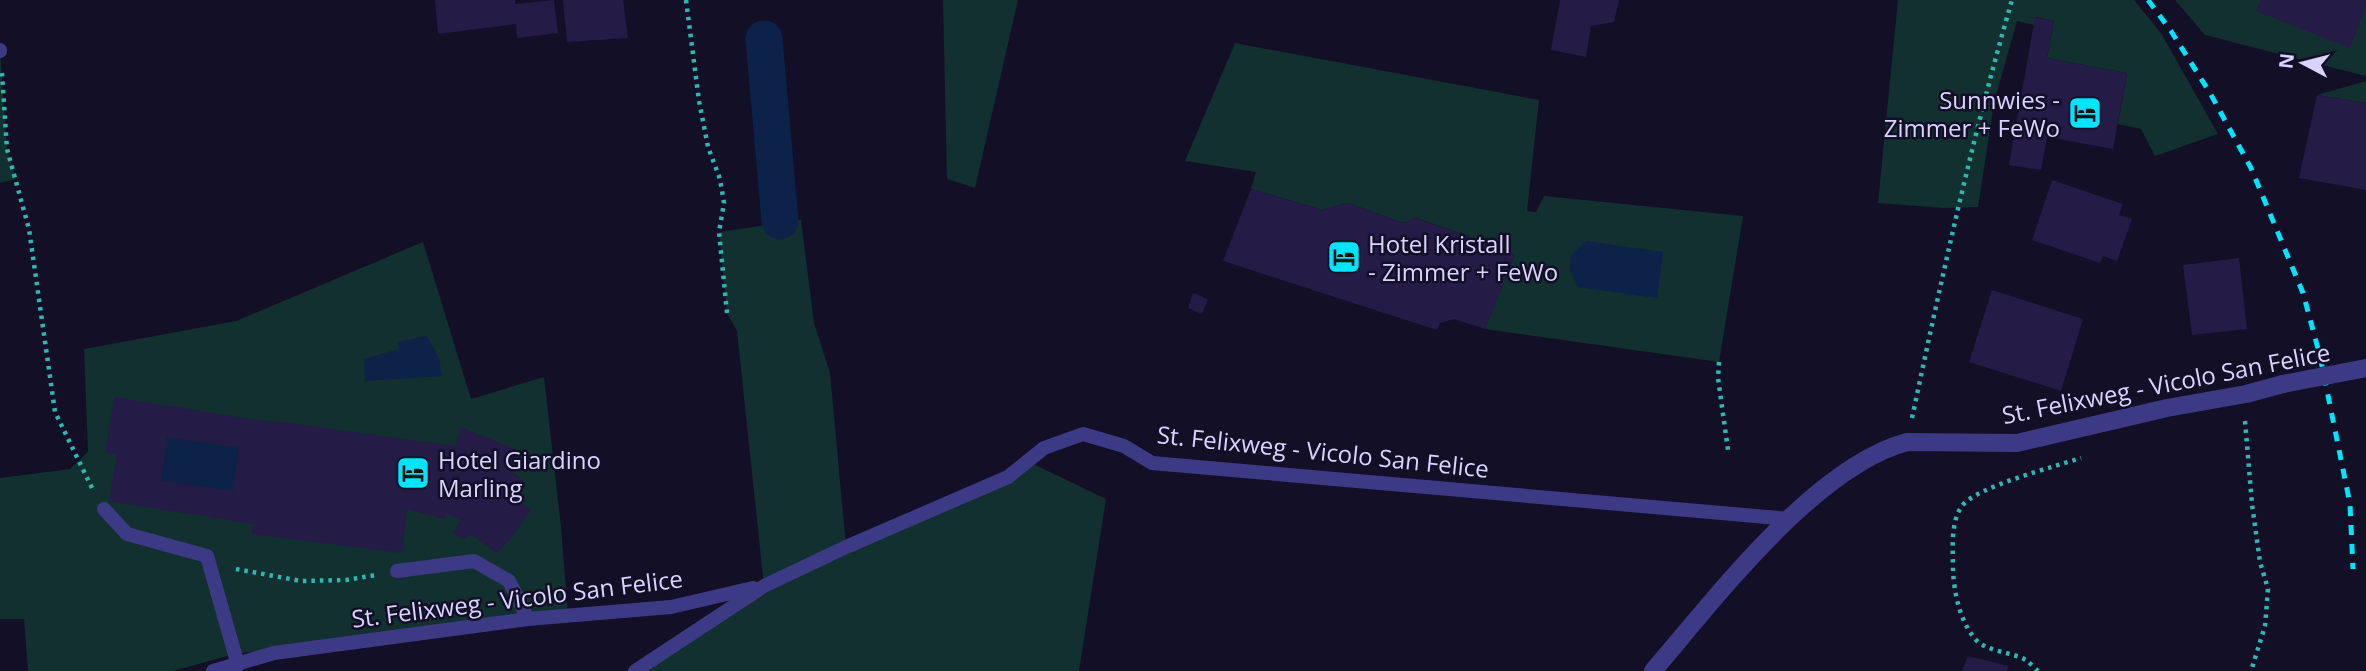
<svg xmlns="http://www.w3.org/2000/svg" width="2366" height="671" viewBox="0 0 2366 671" font-family="'Open Sans',sans-serif">
  <rect width="100%" height="100%" fill="#130f26"/>
  <path fill="#12302f" d="M943,0H1018L975,188L947,179Z
    M1898,0H2134L2161,33L2218,134L2155,156L2141,129L2118,124L2127,73L2047,58L2054,21L2036,17L2034,25L2017,21L1994,103L1978,207L1945,208L1878,203Z
    M2175,0H2366V76L2205,35Z
    M1235,43L1539,100L1527,211L1536,212L1544,196L1743,216L1719,362L1485,329L1514,255L1468,238L1469,236L1416,218L1403,223L1348,203L1322,210L1251,189L1256,172L1185,161Z
    M0,51L7,149L16,179L0,183Z
    M2366,81V103L2317,95Z
    M801,220L814,323L830,373L846,546L1027,461L1106,499L1079,671H634L764,586L737,331L727,313L719,232Z
    M423,242L471,399L544,377L561,527L568,615L235,654L173,671H28L24,619H0V478L70,469L88,452L84,349L236,321Z"/>
  <path fill="#0c2248" d="M1586,241L1663,252L1657,298L1578,287L1570,271L1571,255Z
    M427,336L439,358L442,376L365,381L364,359L399,349L398,342Z
    M167,437L239,448L233,491L161,481Z"/>
  <g fill="none" stroke-linecap="round" stroke-linejoin="round">
    <path stroke="#0c2248" stroke-width="37" d="M764,39L780,221"/>
  </g>
  <path fill="#241b47" fill-rule="evenodd" d="M435,0H515V4L554,0L558,33L517,38L516,24L438,34Z
    M563,0H623L628,38L567,42Z
    M1560,0H1619L1614,22L1591,26L1586,57L1551,50Z
    M2261,0H2366V7L2350,48L2256,11Z
    M2035,17L2054,21L2047,58L2127,73L2113,149L2047,137L2041,170L2009,165Z
    M2317,95L2366,103V190L2299,178Z
    M2052,180L2123,204L2119,215L2132,219L2117,261L2103,256L2100,263L2032,240Z
    M1251,189L1322,210L1348,203L1403,223L1415,218L1469,236L1468,238L1515,255L1485,329L1454,319L1440,323L1437,330L1223,261Z
    M2239,258L2247,329L2192,335L2183,265Z
    M1992,290L2083,319L2061,391L1969,362Z
    M1193,293L1208,299L1202,314L1188,308Z
    M114,397L269,422L267,420L455,446L461,427L519,451L510,471L521,478V490L516,499L531,510L510,539L497,553L470,534L464,539L453,533L461,520L447,514L444,519L407,509L402,553L252,534L253,524L109,501L117,454L105,452ZM167,437L239,448L233,491L161,481Z
    M1968,656L2009,666L2007,671H1962Z"/>
  <g fill="none" stroke-linecap="round" stroke-linejoin="round">
    <path stroke="#2fb8b0" stroke-width="4.5" stroke-dasharray="3.5 5" stroke-linecap="butt" d="M686,0L699,101L708,147L720,179L724,203L719,232L727,313
      M2,73L7,149L29,229L55,412L92,488
      M1719,362L1718,378L1728,450
      M1912,418C1942,277 1972,138 2012,0
      M2245,421L2252,504L2260,562L2268,589L2265,626L2251,671
      M236,569L301,581L346,580L376,575
      M2038,671C2035,668 2030,663 2026,660C2012,652 1988,652 1976,640C1960,622 1954,593 1953,570C1953,551 1950,522 1962,506C1975,487 2057,466 2081,458"/>
    <path stroke="#3d3a85" stroke-width="14" d="M0,50V51
      M104,509L127,534L207,556L238,665
      M397,571L474,561L509,581L528,619
      M213,671L274,653L528,619L671,607L753,588
      M635,671L764,586L846,547L1008,477L1044,448L1083,434L1124,446L1152,463L1790,519"/>
    <path stroke="#3d3a85" stroke-width="18" d="M1653,671C1715,599 1814,467 1907,442L2017,443L2167,408L2246,394L2283,384"/>
    <path stroke="#00e5ff" stroke-width="5" stroke-dasharray="10 9" stroke-linecap="butt" d="M2148,0L2171,31L2210,93L2251,168L2303,293L2320,356L2350,504L2353,569"/>
    <path stroke="#3d3a85" stroke-width="18" d="M2283,384L2366,368"/>
  </g>
  <defs>
    <symbol id="hotel-square" viewBox="-11 -11 22 22"><rect x="-9" y="-9" width="18" height="18" rx="4" fill="#00e5ff" stroke="#130f26"/><path d="M-6-4.5h1.5V1H6V5H4.5V3h-9V5H-6ZM-4 0a1.8 1.8 0 1 1 3.6 0ZM.5 0V-2.5h3Q6-2.5 6 0Z" fill="#111"/></symbol>
  </defs>
  <g fill-rule="evenodd">
    <use href="#hotel-square" x="2066" y="94" width="38" height="38"/>
    <use href="#hotel-square" x="1325" y="238" width="38" height="38"/>
    <use href="#hotel-square" x="394" y="454" width="38" height="38"/>
  </g>
  <g text-anchor="middle" dominant-baseline="central" stroke-width="5" stroke-linejoin="round" paint-order="stroke">
    <g font-size="24" fill="#d9d4ff" stroke="#130f26" text-anchor="start">
      <text x="2060" y="99" text-anchor="end">Sunnwies -<tspan x="2060" dy="28">Zimmer + FeWo</tspan></text>
      <text x="1368" y="243">Hotel Kristall<tspan x="1368" dy="28">- Zimmer + FeWo</tspan></text>
      <text x="438" y="459">Hotel Giardino<tspan x="438" dy="28">Marling</tspan></text>
    </g>
    <g font-size="24" fill="#d9d4ff" stroke="#130f26">
      <text transform="translate(2166 383) rotate(-11)">St. Felixweg - Vicolo San Felice</text>
      <text transform="translate(1323 451) rotate(6)">St. Felixweg - Vicolo San Felice</text>
      <text transform="translate(517 598) rotate(-7)">St. Felixweg - Vicolo San Felice</text>
    </g>
  </g>
  <g transform="translate(2303 63) rotate(277)" stroke="#130f26" stroke-width="5" paint-order="stroke">
  <path d="M0-5L12 26L0 18L-12 26Z" fill="#d9d4ff"/>
  <text y="-10" font-size="19" font-weight="bold" text-anchor="middle" fill="#d9d4ff">N</text>
  </g>
</svg>
